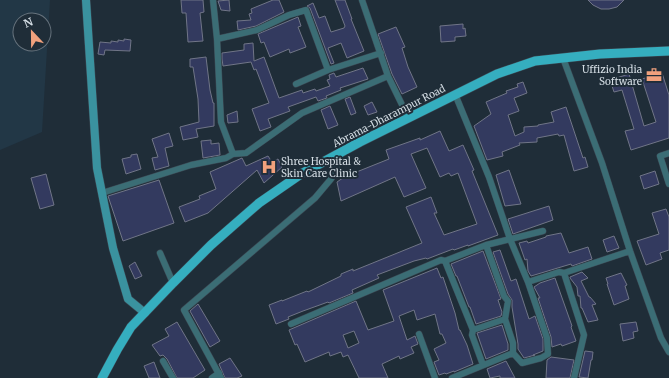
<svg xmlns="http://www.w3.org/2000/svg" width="669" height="378" viewBox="0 0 669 378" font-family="Merriweather,serif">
  <rect width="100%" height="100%" fill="#1f2d38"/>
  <path fill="#223746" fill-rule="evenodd" d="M0,0H50L42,132L0,150ZM20,20H44V44H20Z"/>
  <path fill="#333a5f" stroke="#707587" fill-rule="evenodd" d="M181,0H203L204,12L200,13L203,41L188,42L186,13H182Z
    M229,0L230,11L221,10L218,1Z
    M273,0H279L284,12L256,26L238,30L237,21L251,20L249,14L252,13L251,9Z
    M335,0H345L352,19H351L364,51L347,58L341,43L328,48L334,63L331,64L310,8L307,6L313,3L319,18L325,16L331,32L344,28L345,26Z
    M588,0H624L617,7L609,9H601L593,5Z
    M298,17L301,26L298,27L306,47L290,53L289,49L270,57L264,42L261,43L258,34Z
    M463,24V29L465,28L466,36L455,37V41L441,42L440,26Z
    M396,27L405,47L402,48L408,67L417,87L402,94L392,74L378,34Z
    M124,39L131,40L130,51L105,50L104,55L98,54L100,42L111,43V41L118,42V40L124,41Z
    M253,43L254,61L264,57L279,98L302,90L303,93L315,89L316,91L330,86L327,80L330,79L329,75L334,73L336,77L363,68L368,79L340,88L341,90L326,96L327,98L318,101L316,97L288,107L290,111L268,119L271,127L260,131L252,109L269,103L256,69L254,70L251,62L223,66L222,59V53L244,50V44Z
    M206,57L210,90L213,103H214V126L196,129L198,137L183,140L180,127L199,122L198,99L193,67H190V59Z
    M662,73L669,95V138L631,150L625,131L634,129L622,90L614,92L610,80L629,74L644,126L656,122L642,79Z
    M523,82L527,93L514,98L519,111L508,115L515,136L524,132V127L538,126V125L554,122L551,112L566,107L583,158L585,157L588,167L574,171L564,135L559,136L558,134L537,138V142L519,143L520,145L502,152L503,156L487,160L474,126L491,114L486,102L507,93L506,91L518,87L517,84Z
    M350,97L356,113L351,115L345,99Z
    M372,102L377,112L368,115L364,106Z
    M330,106L338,125L328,129L321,110Z
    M237,111L238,122L228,123L227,115Z
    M440,131L449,151L463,145L474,170L472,171L498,235L468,246V245L454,250L453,249L427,259L426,258L414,261L377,275L379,278L352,290L353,293L329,303L328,302L303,311L288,317L289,319L276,324L269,305L282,300V301L307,291L308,292L341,276V274L353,269V271L422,243L406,207L431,197L437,213H434L444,235L477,224L458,173L451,176L449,173L440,177L427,148L411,154L426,188L404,197L395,177L341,201L337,182L353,171L354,173L389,159L386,150L420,138V140Z
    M169,133L173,146L165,148L169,166L155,170L152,158L158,157L152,139Z
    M211,140V144L219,143L220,155L203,158L201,141Z
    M137,154L141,169L126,174L122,159L131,157V155Z
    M268,156L272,162L278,159L282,167L264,183L257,170L208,213L185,222L179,207L200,199L199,196L216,189L210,172L242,158L246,166Z
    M509,170L521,204L505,206L496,175Z
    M655,171L659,184L644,189L640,176Z
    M46,174L54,205L40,209L31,178Z
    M159,180L174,223L123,241L108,196Z
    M549,206L553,220L513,234L508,219Z
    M666,209L669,217V250L660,253L662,259L646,265L637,241L659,234L652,213Z
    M561,233L569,253L588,247L592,259L572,266L571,264L531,276L528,271L527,259L525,260L519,243L527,241L528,243L546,237V236Z
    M614,236L619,248L607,252L603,240Z
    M500,250L511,281L516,279L529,319L535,316L543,339V351L533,355H535L524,358L518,349V344L512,307V300L508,294L493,252Z
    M483,251L501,299L498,300L502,312L501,316L476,324L470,307H469L457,276H456L451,264Z
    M135,262L142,276L135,279L129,266Z
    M437,268L441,278L443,277L455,313L459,330H460L467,345L473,364L454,372V371L446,374L445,373L439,375L434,362L439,360L434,349L446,343L442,334H440L435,314L417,320L414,310L399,316L407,340L415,336L418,344L411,347L414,353L400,359L399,356L382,364L388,378H359L348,355L343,357L341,352L330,356L329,352L305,362L297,344L295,345L289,330L356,301L368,330L394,321L383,290ZM354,331L359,343L348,348L343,335Z
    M582,272L588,278L581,281L589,297H590L596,304L592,305L598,320L588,322L582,308H581L580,296H578L577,287L570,278V277Z
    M621,273L627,285L625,286L629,299L614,305L607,284H608L606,278Z
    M555,278L572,326L571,327L576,341L562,346L561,344L552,347L551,337L538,298H540L534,287L540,283Z
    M198,304L220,341L210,347L190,311Z
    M177,322L205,370L193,378H177L167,359L163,355L160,356L152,345L169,336L165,329Z
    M636,322L638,331L633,332L634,338L623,341L620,324Z
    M502,325L508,344V350L486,359L477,333Z
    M585,351L593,352L592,360H591L588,378L579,377Z
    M551,357L574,360L570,378H546L547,360Z
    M230,358L242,376L237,378H225L219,364Z
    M506,361L515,378H500V376L490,378L487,369Z
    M154,362L160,378H149L147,373L144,366Z"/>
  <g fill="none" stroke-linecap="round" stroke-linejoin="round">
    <defs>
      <path id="street" d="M213,0L217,39L221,122L233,154
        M362,0L388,76L408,117
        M217,39L257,30L289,15L306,10L328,70
        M563,58L602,163L630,251L661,338L669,352
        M296,84L328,70L381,53
        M455,94L489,177L510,239L528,282L547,338L548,354L541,358L522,363L513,353V343L505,319L508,301L504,296L486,245
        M669,153L660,156L669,184
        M102,193L191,165L226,158L233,154L246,153L302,113L388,76
        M160,253L173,283
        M445,261L473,330L472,335L483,365
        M564,273L584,335L574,378
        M528,282L559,272L564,273L630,251
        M291,324L441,260L445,261L486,245L543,231
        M473,330L505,319
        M419,334L435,378
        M163,361L173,378
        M212,378L219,373
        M221,378L184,310L315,198L331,179L337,169L335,156
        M452,378L513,353"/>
      <path id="secondary" d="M86,0L97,168L113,248L128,299L145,313"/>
      <path id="primary" d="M102,378L117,350L131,327L173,283L211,245L259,203L301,174L360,142L497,74L535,61L600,54L669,51"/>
    </defs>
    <use href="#street" stroke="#3c4954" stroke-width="7"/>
    <use href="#secondary" stroke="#3c4954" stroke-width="9"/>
    <use href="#primary" stroke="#3c4954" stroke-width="10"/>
    <use href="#street" stroke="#3b6d75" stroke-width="6"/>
    <use href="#secondary" stroke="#3a929f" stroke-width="8"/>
    <use href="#primary" stroke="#35aebf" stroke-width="9"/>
  </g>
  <defs>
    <symbol id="office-bare" viewBox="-9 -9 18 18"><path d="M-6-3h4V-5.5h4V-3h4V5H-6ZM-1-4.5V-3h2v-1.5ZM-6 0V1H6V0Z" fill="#f1a17d" stroke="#1f2d38" stroke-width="2.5" paint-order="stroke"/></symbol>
    <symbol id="hospital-bare" viewBox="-9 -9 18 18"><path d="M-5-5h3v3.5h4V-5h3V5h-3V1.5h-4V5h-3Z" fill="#f1a17d" stroke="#1f2d38" stroke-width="2.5" paint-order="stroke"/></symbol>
  </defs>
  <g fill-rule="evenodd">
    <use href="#office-bare" x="643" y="64" width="22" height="22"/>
    <use href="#hospital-bare" x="258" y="156" width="22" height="22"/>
  </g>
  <g text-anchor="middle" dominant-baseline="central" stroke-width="4" stroke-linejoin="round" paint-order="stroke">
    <g font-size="10" fill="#d4dde4" stroke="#1f2d38" text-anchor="end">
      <text x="642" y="69">Uffizio India<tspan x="642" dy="12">Software</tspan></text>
      <text x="281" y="161" text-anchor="start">Shree Hospital &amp;<tspan x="281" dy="12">Skin Care Clinic</tspan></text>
    </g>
    <g font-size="10" fill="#d4dde4" stroke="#1f2d38">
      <text transform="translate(389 116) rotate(-27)">Abrama-Dharampur Road</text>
    </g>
  </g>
  <g transform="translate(32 32) rotate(338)"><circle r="19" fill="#1f2d38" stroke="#67737d"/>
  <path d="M0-3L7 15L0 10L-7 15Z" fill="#f1a17d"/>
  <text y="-6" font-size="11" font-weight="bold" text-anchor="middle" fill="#d4dde4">N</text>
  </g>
</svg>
